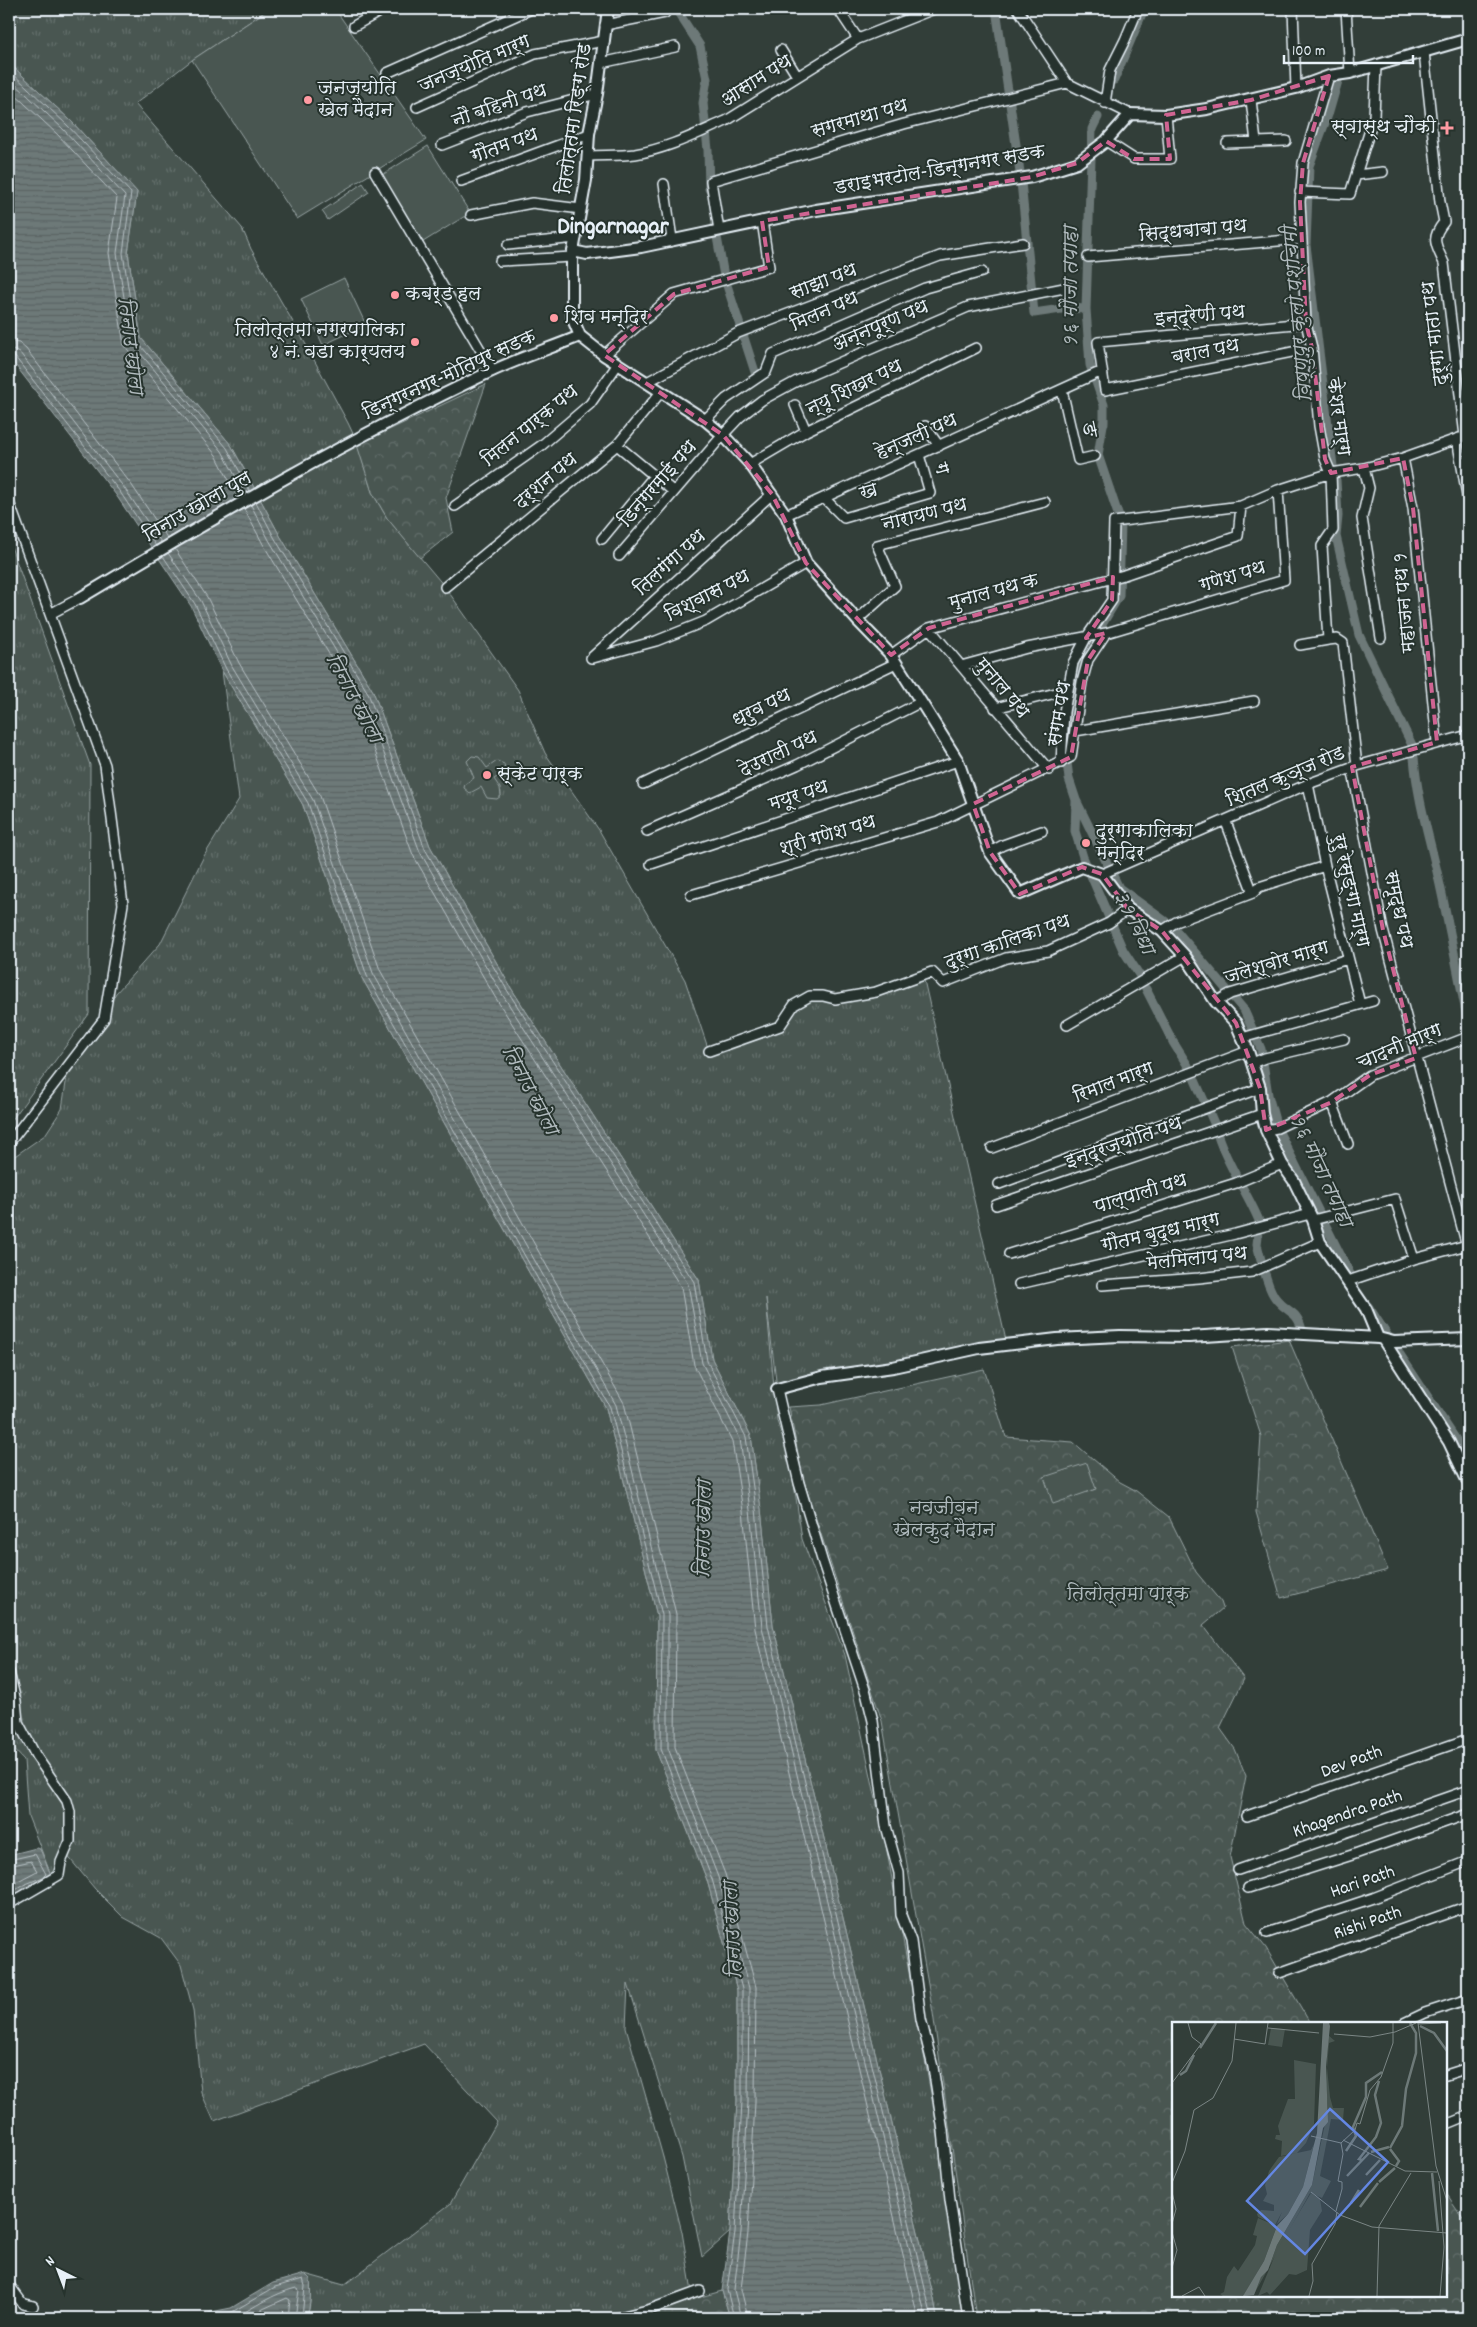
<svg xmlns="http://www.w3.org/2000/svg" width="1477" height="2327" viewBox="0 0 1477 2327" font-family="Dekko,'Playpen Sans Deva',sans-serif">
  <defs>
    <pattern id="grass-tufts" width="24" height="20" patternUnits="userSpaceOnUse" patternTransform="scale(1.25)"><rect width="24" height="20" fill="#495651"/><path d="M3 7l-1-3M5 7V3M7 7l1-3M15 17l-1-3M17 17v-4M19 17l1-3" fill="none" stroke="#636f6b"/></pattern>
    <pattern id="forest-crowns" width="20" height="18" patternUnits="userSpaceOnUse" patternTransform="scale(1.25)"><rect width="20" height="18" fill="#495651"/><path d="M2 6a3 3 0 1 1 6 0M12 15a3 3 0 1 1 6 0" fill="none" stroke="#636f6b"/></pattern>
    <pattern id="water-rules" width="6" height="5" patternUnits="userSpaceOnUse" patternTransform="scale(1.25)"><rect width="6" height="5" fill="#6d7978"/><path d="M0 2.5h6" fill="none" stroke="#5b6363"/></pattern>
  </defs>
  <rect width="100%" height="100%" fill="#323e39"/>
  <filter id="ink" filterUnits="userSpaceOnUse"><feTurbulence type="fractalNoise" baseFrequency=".02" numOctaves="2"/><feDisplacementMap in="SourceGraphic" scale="10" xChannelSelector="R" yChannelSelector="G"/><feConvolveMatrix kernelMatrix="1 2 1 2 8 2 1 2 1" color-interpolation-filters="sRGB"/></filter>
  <g filter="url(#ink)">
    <path fill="url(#grass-tufts)" stroke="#98a4a4" d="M9,9H269L192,60L135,104L242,228L251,249L305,343L348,423L356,440L372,492L387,518L445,587L518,690L545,753L599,830L685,980L709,1051L780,1026L798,1009L811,1001L822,1000L834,1003L874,997L924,980L1007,1345L777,1389L766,1298L777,1421L791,1463L802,1539L845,1655L886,1846L936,2121L964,2318H937L934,2299L773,1625L761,1509L751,1436L712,1359L699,1280L511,988L430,846L373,691L279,534L231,445L141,338L128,253L137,192L71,121L9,63Z
      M9,541L90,765L89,1014L9,1124Z
      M222,671L303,805L362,978L606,1408L657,1616L656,1750L707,1880L737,1990V2101L730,2232L702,2257L682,2157L628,1984L626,2027L663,2157L682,2232L692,2292L627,2313L596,2318H306C311,2308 311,2290 310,2279L305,2274L344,2285L450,2204L497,2122L424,2044L214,2121L201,2092L193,2010L181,1965L161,1938L123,1917L95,1889L66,1854L71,1817L20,1720L21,1707L9,1660V1160L45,1135L62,1109L67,1076L116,993L160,944L204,856L239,799Z
      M9,1685L12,1715L19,1729L65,1802L68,1840L51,1875L28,1816L24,1760L9,1744Z"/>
    <path fill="url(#forest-crowns)" stroke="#98a4a4" d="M486,384L446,498L453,532L420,558L387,518L372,492L357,445Z
      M1289,1340L1388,1570L1281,1598L1256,1512L1261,1436L1232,1347Z
      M984,1369L1006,1437L1073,1442L1120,1482L1135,1490L1169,1517L1196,1572L1221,1602L1223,1608L1203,1625L1244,1679L1220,1728L1235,1749L1246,1776L1230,1857L1246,1923L1266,1948L1310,2023H1173V2296H1446V2193L1468,2225V2318H976L933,2013L882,1721L803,1479L789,1407L821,1405Z
      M722,2291L730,2318H625Z"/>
    <path fill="#495651" stroke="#98a4a4" d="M269,9H335L426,140L297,219L192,60Z
      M428,146L470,213L423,242L382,175Z
      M363,183L369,192L328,220L322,211Z
      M344,278L366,325L323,345L301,299Z
      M472,756L479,757L487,768L497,761L504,764L505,772L494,779L500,788L501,796L497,799L487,798L481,787L470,793L464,788L465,784L474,778L467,761Z
      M1087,1463L1096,1489L1053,1504L1044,1477Z"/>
    <path fill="url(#water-rules)" stroke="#9ea9ab" d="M9,63L71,121L137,192L128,253L141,338L231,445L279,534L373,691L430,846L511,988L699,1280L712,1359L751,1436L761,1509L773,1625L934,2299L937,2318H730L722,2291L730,2232L737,2101V1990L707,1880L656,1750L657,1616L606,1408L362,978L303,805L222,671L191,606L116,495L9,357Z
      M36,1848L40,1849L51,1875L47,1881L23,1890L9,1902V1855Z
      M305,2274L310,2279C311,2290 311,2308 306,2318H198L211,2312L231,2308L273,2283Z"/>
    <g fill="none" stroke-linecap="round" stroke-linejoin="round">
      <path stroke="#b7c1c5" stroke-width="1" d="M9,70L67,125L131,193L123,253L136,340L227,448L250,491
        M9,78L63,129L125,196L117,253L131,342L222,451L245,494
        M9,89L58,135L117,198L109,253L124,345L216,455L238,498
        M9,341L19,343L26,349L131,484L168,539
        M9,348L20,353L125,489L161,542
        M9,355L15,357L120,492L156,546
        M256,502L274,537L368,693L425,849L507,990L694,1282L707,1361L746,1437L756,1509L768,1626L932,2318
        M251,505L269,540L363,696L420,852L502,994L688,1284L702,1363L740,1439L750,1510L762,1627L926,2318
        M244,509L263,544L356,699L413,855L495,997L681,1287L694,1365L732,1441L743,1511L755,1629L918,2318
        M175,549L207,597L239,663L320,796L380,970L624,1403L676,1614L675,1747L725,1874L756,1987L755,2102L748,2233L741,2289L748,2318
        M168,553L201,601L232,666L313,800L373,973L616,1405L668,1615V1748L718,1877L749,1988L748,2102L741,2232L734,2290L741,2318
        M163,556L195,604L226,669L308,803L367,976L610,1407L662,1615L661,1749L712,1879L742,1989V2101L735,2232L727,2290L734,2318
        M9,1860L35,1854L46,1874L43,1877L21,1886L9,1896
        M9,1866L31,1861L37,1871L18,1881L9,1888
        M209,2318L232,2312L275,2287L303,2279L305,2286L302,2318
        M234,2318C255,2307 272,2294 296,2288L299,2290L295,2318
        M249,2318L263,2309L287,2298L290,2300L288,2318"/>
      <path stroke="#6d7978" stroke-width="9" d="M676,9L700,46L707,79L703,103L708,150L709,189
        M996,9L1020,172L1034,313L1068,308L1086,309
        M1114,80L1144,9
        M1098,117L1092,129L1086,309L1090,365L1104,405V423
        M715,226L724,276L756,375
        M1333,466L1306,245L1309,166L1329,112L1340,74
        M1336,480L1338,516L1336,536L1359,635L1412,745
        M1065,736L1082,658L1119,596L1121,523L1098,455L1104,419
        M1066,754L1069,779L1076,800L1119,888L1173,927L1244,1010L1261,1049L1268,1095L1277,1128L1355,1284
        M1414,757C1417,798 1429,836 1438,876C1449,925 1458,974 1468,1022
        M1076,801L1075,831L1083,857L1123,950L1140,976
        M1146,989L1173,1042L1188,1066
        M1194,1078L1214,1123
        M1218,1136C1228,1167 1248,1193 1260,1223
        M1258,1236L1257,1244L1261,1260
        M1265,1274C1268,1283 1270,1292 1277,1300C1289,1314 1297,1310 1302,1330
        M1368,1306L1468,1458"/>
      <defs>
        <path id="minor" d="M838,9L858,39
          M1018,9L1067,83L1130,114
          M1293,9L1296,88
          M1346,9L1350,73
          M605,25L665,13
          M354,26L384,9
          M781,50L797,76
          M1424,52L1440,202L1444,222C1430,239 1436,245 1444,263L1465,436
          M601,63L675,47
          M387,73L531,9
          M1329,76L1303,163L1300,202L1306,323L1312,348L1319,426L1325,459L1331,473L1333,530L1322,546L1328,640L1337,639L1343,643L1357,766
          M1251,100L1256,142
          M1105,103L1110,70L1125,40L1138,9
          M417,107L535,54L604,41
          M1106,141L1134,159H1170L1166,115
          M1227,143L1286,141
          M442,145L527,112L597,94
          M588,156C603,155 619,156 635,154C667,149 696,134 726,121L858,39L934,9
          M375,172L493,371
          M1356,175L1383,172
          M461,181L589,134
          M664,184L672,239
          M1300,192L1350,194L1374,117L1376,65
          M471,215L532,203L581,209
          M719,230L711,181L904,124L1067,83
          M508,245L576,238
          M1088,257L1301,239
          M500,261L572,257
          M1306,323L1098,342L1105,390L1312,348
          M604,355L674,294L769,267L762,221
          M647,382L738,333L940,256L1023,243
          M1062,390L1078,460L1095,456
          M795,405L806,431
          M705,420L726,399L766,372L773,354L925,288L982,272
          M925,426L939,446
          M1457,439L1468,501
          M617,445L674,492
          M1403,458L1413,508L1437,742
          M750,464L806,431L976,348
          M1364,468L1369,488L1362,518L1381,638
          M824,498L844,518L930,493L919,455
          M9,502L105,765L123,904L104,1019L9,1143
          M455,506L542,445L590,404L618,364
          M786,515L1102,371
          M602,539L654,476
          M619,556L723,435L740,417L762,400L797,381L968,307L1069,287
          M445,587L617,445L661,392
          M50,614L80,598
          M857,620L895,586L877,545L1045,502
          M929,628L1049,770
          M1300,645L1328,640
          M891,655L929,628L1124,575L1238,536L1241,506
          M591,658L772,494
          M593,658L656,641L706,621L806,563
          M961,666L1027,648L1106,633L1284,580L1278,490
          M995,708L1068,690
          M1075,731L1254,701
          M1061,763L1064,712L1073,663L1086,638L1112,600L1114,522L1241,506L1278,490L1331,473L1364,468L1403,458L1468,435
          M1352,767L1383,930L1468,1250
          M643,784L896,663
          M1308,784L1325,866L1360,1004
          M1226,822L1253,893
          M647,831L797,765L921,702
          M990,852L1003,845L1042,831
          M651,864L958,761
          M1102,874L1308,784L1357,766L1468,735
          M691,895L938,822L1071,757L1082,682L1088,660L1106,633
          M1162,931L1176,922L1253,893L1259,887L1325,866
          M1216,1002L1230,994L1348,959
          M1067,1025L1185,956
          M1242,1038L1373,1001
          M709,1051L780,1026L794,1005L810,996H823L835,999L876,992L932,972L943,983L1006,958L1048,951L1109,923L1128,909
          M1252,1063L1265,1058L1344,1039
          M1332,1102L1348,1144
          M1266,1130L1277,1128L1332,1102L1370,1075L1468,1037
          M992,1148L1248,1051
          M999,1184L1260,1088
          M996,1205L1262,1114
          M1313,1220L1395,1199L1414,1259
          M1009,1254L1236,1183L1282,1164
          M1348,1281L1414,1259L1467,1245
          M1019,1284L1235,1234L1310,1214
          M1102,1285L1199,1278L1252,1272L1320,1242
          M777,1389L799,1483L823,1563L866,1693L873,1721L886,1826L899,1873L901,1915L911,1941L921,2019L933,2067L943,2131L950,2200L968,2318
          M9,1672L16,1701L18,1722L36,1756L67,1801L70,1812V1841L61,1862L59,1875L9,1904
          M1247,1816L1468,1739
          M1238,1870L1468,1790
          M1248,1888L1352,1855L1468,1814
          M1267,1933L1373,1898L1468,1861
          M1279,1973L1468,1906
          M1404,2023L1425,2013L1468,1999
          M1446,2075L1468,2068
          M1446,2125L1468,2116
          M9,2285L23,2304L33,2306
          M616,2318L651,2309L700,2291"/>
        <path id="tertiary" d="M608,9L597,94L589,134L586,180L572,257V317L580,336L604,355L705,420L723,435L750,464L786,515L806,563L857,620L891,655L921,702L958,761L990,852L1020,894L1082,867L1102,874L1128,909L1162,931L1185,956L1216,1002L1236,1023L1248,1051L1260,1088L1262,1114L1266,1130L1282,1164L1294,1181L1313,1220L1320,1242L1366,1309L1378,1338
          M573,251L587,254L641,247L816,210L1032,177L1077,163L1106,141L1130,114L1166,115L1207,109L1296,88L1329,76L1350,73L1468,39
          M80,598C214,518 349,438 492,371C520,358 551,348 580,336
          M1384,1341L1449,1442L1468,1482
          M777,1389L822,1377L893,1367L979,1348L1057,1339L1120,1336L1189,1337L1268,1332L1378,1338L1394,1342L1468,1339"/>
      </defs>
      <use href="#minor" stroke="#e8f1f8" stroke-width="12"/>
      <use href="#tertiary" stroke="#e8f1f8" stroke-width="14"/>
      <use href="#minor" stroke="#26332d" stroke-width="9"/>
      <use href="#tertiary" stroke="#26332d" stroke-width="10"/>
    </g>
  </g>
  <path fill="none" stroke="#cf6492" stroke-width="4" stroke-dasharray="10 6" stroke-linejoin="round" d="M1329,76L1303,163L1300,202L1306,323L1312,348L1325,459L1331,473L1403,458L1413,508L1437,742L1352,767L1383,930L1416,1058L1370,1075L1332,1102L1266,1130L1260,1088L1236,1023L1162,931L1128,909L1102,874L1082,867L1020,894L990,852L973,804L1071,757L1088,660L1106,633L1086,638L1112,600L1113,577L929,628L891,655L806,563L772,494L723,435L604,355L674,294L769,267L762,221L1032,177L1077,163L1106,141L1134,159H1170L1166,115L1251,100Z"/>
  <g fill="#ff9aa2" stroke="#26332d" stroke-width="2">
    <circle cx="308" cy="100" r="5"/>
    <path d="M1444.5 120.5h5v5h5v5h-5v5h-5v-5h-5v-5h5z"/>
    <circle cx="395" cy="295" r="5"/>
    <circle cx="554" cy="318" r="5"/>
    <circle cx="415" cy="342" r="5"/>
    <circle cx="487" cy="775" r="5"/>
    <circle cx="1086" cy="843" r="5"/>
  </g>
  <g text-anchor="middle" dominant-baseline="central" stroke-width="4" stroke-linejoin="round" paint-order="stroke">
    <g font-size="19" fill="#e8f1f8" stroke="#26332d">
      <text transform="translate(475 65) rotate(-23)">जनज्योति मार्ग</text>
      <text transform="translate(757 82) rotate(-32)">आसाम पथ</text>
      <text transform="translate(500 107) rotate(-19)">नौ बहिनी पथ</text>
      <text transform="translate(576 119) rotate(-82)">तिलोत्तमा रिङ्ग रोड</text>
      <text transform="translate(860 120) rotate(-16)">सगरमाथा पथ</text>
      <text transform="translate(505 147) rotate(-20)">गौतम पथ</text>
      <text transform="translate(940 171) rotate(-10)">डराइभरटोल-डिन्गनगर सडक</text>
      <text transform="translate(1193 232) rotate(-5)">सिद्धबाबा पथ</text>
      <text transform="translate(824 283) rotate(-21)">साझा पथ</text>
      <text transform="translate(825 313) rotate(-24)">मिलन पथ</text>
      <text transform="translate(1200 317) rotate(-5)">इन्द्रेणी पथ</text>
      <text transform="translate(881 327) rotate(-23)">अन्नपूर्ण पथ</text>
      <text transform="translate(1436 333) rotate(-97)">दुर्गा माता पथ</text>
      <text transform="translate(1206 353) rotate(-11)">बराल पथ</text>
      <text transform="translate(450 376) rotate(-25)">डिन्गरनगर-मोतिपुर सडक</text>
      <text transform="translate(855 389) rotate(-26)">न्यू शिखर पथ</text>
      <text transform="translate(1337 417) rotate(82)">केशर मार्ग</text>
      <text transform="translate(531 427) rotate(-39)">मिलन पार्क पथ</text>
      <text transform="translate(1088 430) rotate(78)">ङ</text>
      <text transform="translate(917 438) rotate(-24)">हेन्जली पथ</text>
      <text transform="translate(940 469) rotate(73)">ग</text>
      <text transform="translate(547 482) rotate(-40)">दर्शन पथ</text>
      <text transform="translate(659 485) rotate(-49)">डिन्गरमाई पथ</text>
      <text transform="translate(869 493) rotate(-16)">ख</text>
      <text transform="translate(198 508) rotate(-30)">तिनाउ खोला पुल</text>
      <text transform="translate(925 516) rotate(-14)">नारायण पथ</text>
      <text transform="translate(671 564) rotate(-42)">तिलगंगा पथ</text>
      <text transform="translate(1233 578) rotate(-17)">गणेश पथ</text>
      <text transform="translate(994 593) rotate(-15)">मुनाल पथ क</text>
      <text transform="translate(708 597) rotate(-27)">विश्वास पथ</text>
      <text transform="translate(1406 602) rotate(-95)">महाजन पथ १</text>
      <text transform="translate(1001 689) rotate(50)">मुनाल पथ</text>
      <text transform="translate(762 709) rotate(-26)">ध्रुव पथ</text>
      <text transform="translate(1061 714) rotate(-81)">संगम पथ</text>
      <text transform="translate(779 755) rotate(-25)">देउराली पथ</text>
      <text transform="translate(1286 778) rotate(-23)">शितल कुञ्ज रोड</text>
      <text transform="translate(799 797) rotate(-18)">मयूर पथ</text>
      <text transform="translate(828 837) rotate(-17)">श्री गणेश पथ</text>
      <text transform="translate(1349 891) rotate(77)">रुरु रेसुङ्गा मार्ग</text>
      <text transform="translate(1397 910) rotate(78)">समृद्ध पथ</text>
      <text transform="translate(1008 943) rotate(-19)">दुर्गा कालिका पथ</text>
      <text transform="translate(1277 964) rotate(-17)">जलेश्वोर मार्ग</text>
      <text transform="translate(1400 1048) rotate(-23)">चादनी मार्ग</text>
      <text transform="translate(1114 1084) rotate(-21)">रिमाल मार्ग</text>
      <text transform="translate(1124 1144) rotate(-19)">इन्द्रज्योति पथ</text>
      <text transform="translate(1141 1195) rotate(-17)">पाल्पाली पथ</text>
      <text transform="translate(1161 1234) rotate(-13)">गौतम बुद्ध मार्ग</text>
      <text transform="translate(1197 1260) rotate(-6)">मेलमिलाप पथ</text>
      <text transform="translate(1352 1763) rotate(-20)">Dev Path</text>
      <text transform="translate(1348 1815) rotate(-19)">Khagendra Path</text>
      <text transform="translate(1363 1883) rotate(-19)">Hari Path</text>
      <text transform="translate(1368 1924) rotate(-19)">Rishi Path</text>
    </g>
    <g font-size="19" fill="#e8f1f8" stroke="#26332d" text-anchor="start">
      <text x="318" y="89">जनज्योति<tspan x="318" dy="22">खेल मैदान</tspan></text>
      <text x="1436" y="128" text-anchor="end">स्वास्थ चौकी</text>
      <text x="405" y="295">कबर्ड हल</text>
      <text x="564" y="318">शिव मन्दिर</text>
      <text x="405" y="331" text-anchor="end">तिलोत्तमा नगरपालिका<tspan x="405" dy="22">४ नं. वडा कार्यलय</tspan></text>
      <text x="497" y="775">स्केट पार्क</text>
      <text x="1096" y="832">दुर्गाकालिका<tspan x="1096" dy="22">मन्दिर</tspan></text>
    </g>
    <g font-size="19" fill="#b0bbbe" stroke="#26332d">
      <text x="944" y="1509">नवजीवन<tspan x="944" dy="22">खेलकुद मैदान</tspan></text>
      <text x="1128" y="1595">तिलोत्तमा पार्क</text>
    </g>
    <g font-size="20" font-style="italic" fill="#b1bbbe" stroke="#26332d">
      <text transform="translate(1072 287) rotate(-90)">१६ मौजा तपाहा</text>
      <text transform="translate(1299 314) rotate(-95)">विष्णुपुर कुलो पश्चिमी</text>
      <text transform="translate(129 346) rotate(83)">तिनाउ खोला</text>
      <text transform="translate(353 699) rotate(62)">तिनाउ खोला</text>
      <text transform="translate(1133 923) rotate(64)">३१ विधा</text>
      <text transform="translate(529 1091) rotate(62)">तिनाउ खोला</text>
      <text transform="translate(1320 1171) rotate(65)">१६ मौजा तपाहा</text>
      <text transform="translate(705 1529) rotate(-89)">तिनाउ खोला</text>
      <text transform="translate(734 1930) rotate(-93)">तिनाउ खोला</text>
    </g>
    <g font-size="24" font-weight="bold" fill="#e8f1f8" stroke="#26332d">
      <text x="613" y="228">Dingarnagar</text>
    </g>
  </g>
  <g transform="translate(1172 2022)">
    <rect width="275" height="275" fill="#323e39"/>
    <path d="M99,6L113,7L110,25L96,23ZM156,13L163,19L157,21L155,46L158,75L161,86H172L171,98L159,97L148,154L159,159L150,176L138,171L81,274L89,254L96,248L105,223L140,163L156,88L154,62ZM122,38L144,42L142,102L134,121L125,131L139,128L142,122L131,165L116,192L105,202L110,190L103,203L86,195L85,192L89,188L102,189V183L91,179L95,172L93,163L97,149L107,135L125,131L109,134L110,119L103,117L104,113H108L106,104L116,77H123Z" fill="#495651"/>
    <path d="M139,171L148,177L150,189L138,208L135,248L124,253L117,252L98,273L95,270L86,274L106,226ZM86,196L105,204L92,239L72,273L51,274L48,272L52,270L55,255L62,244L66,249L83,223L85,214L81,213Z" fill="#495651"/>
    <path d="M151,1H157L158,4L154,45L156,100L151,106L140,163L105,223L96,248L89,255L82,273L71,274L92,239L105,204L116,192L131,165L145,111Z" fill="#6d7978"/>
    <path fill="none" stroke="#6d7978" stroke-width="2.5" d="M248,4L262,11L275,29M28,26L44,1M8,53L14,49L22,33M218,126L230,104L234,67L244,31V11L238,1M218,127L227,139L224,144M174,129L184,114L181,105L194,75V61L210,50M199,130L217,125M190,138L187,137L204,115L209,101L203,73L207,59M260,151L266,209M194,153L208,138M175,154L197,131M207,160L223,146M179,181L187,168M188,185L206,161"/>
    <path fill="none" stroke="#7b8685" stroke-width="1" d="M246,1L264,144L275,179M246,2L269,1M96,6L147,11M162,12L198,15L223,10L244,1M62,17L93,22L96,1M0,61L29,22L20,15L16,1M139,114L169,121M171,118L233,149L265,150M267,159L272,225L268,274M0,161L13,129L22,88L41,76L60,39L64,1M0,170L4,187L0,202M139,170L168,193L200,205L275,211M164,189L170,167V160L166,159L171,132L169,121L183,108L185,101L188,102L198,68L209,55L221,21V1M0,210L5,228L0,246M10,274L27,265L33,274M137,274L141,259L140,242L163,202L165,190M205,274L207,204L239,151"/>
    <path fill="#6487e3" fill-opacity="0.15" stroke="#6487e3" stroke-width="2.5" d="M158,87L216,140L133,232L75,179Z"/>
    <rect width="275" height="275" fill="none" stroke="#e8f1f8" stroke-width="2.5"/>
  </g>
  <rect width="1477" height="2327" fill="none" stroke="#26332d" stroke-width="30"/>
  <rect x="15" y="15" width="1447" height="2297" fill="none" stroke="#e8f1f8" stroke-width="2" filter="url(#ink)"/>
  <g transform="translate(58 2270) rotate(318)" stroke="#26332d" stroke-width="4" paint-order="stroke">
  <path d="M0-4L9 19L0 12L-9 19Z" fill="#e8f1f8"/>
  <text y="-8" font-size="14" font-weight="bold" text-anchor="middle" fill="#e8f1f8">N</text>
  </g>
  <path d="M1284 55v8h129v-8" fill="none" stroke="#e8f1f8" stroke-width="2.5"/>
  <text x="1292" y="55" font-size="15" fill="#e8f1f8" stroke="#26332d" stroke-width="4" paint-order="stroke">100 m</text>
</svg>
